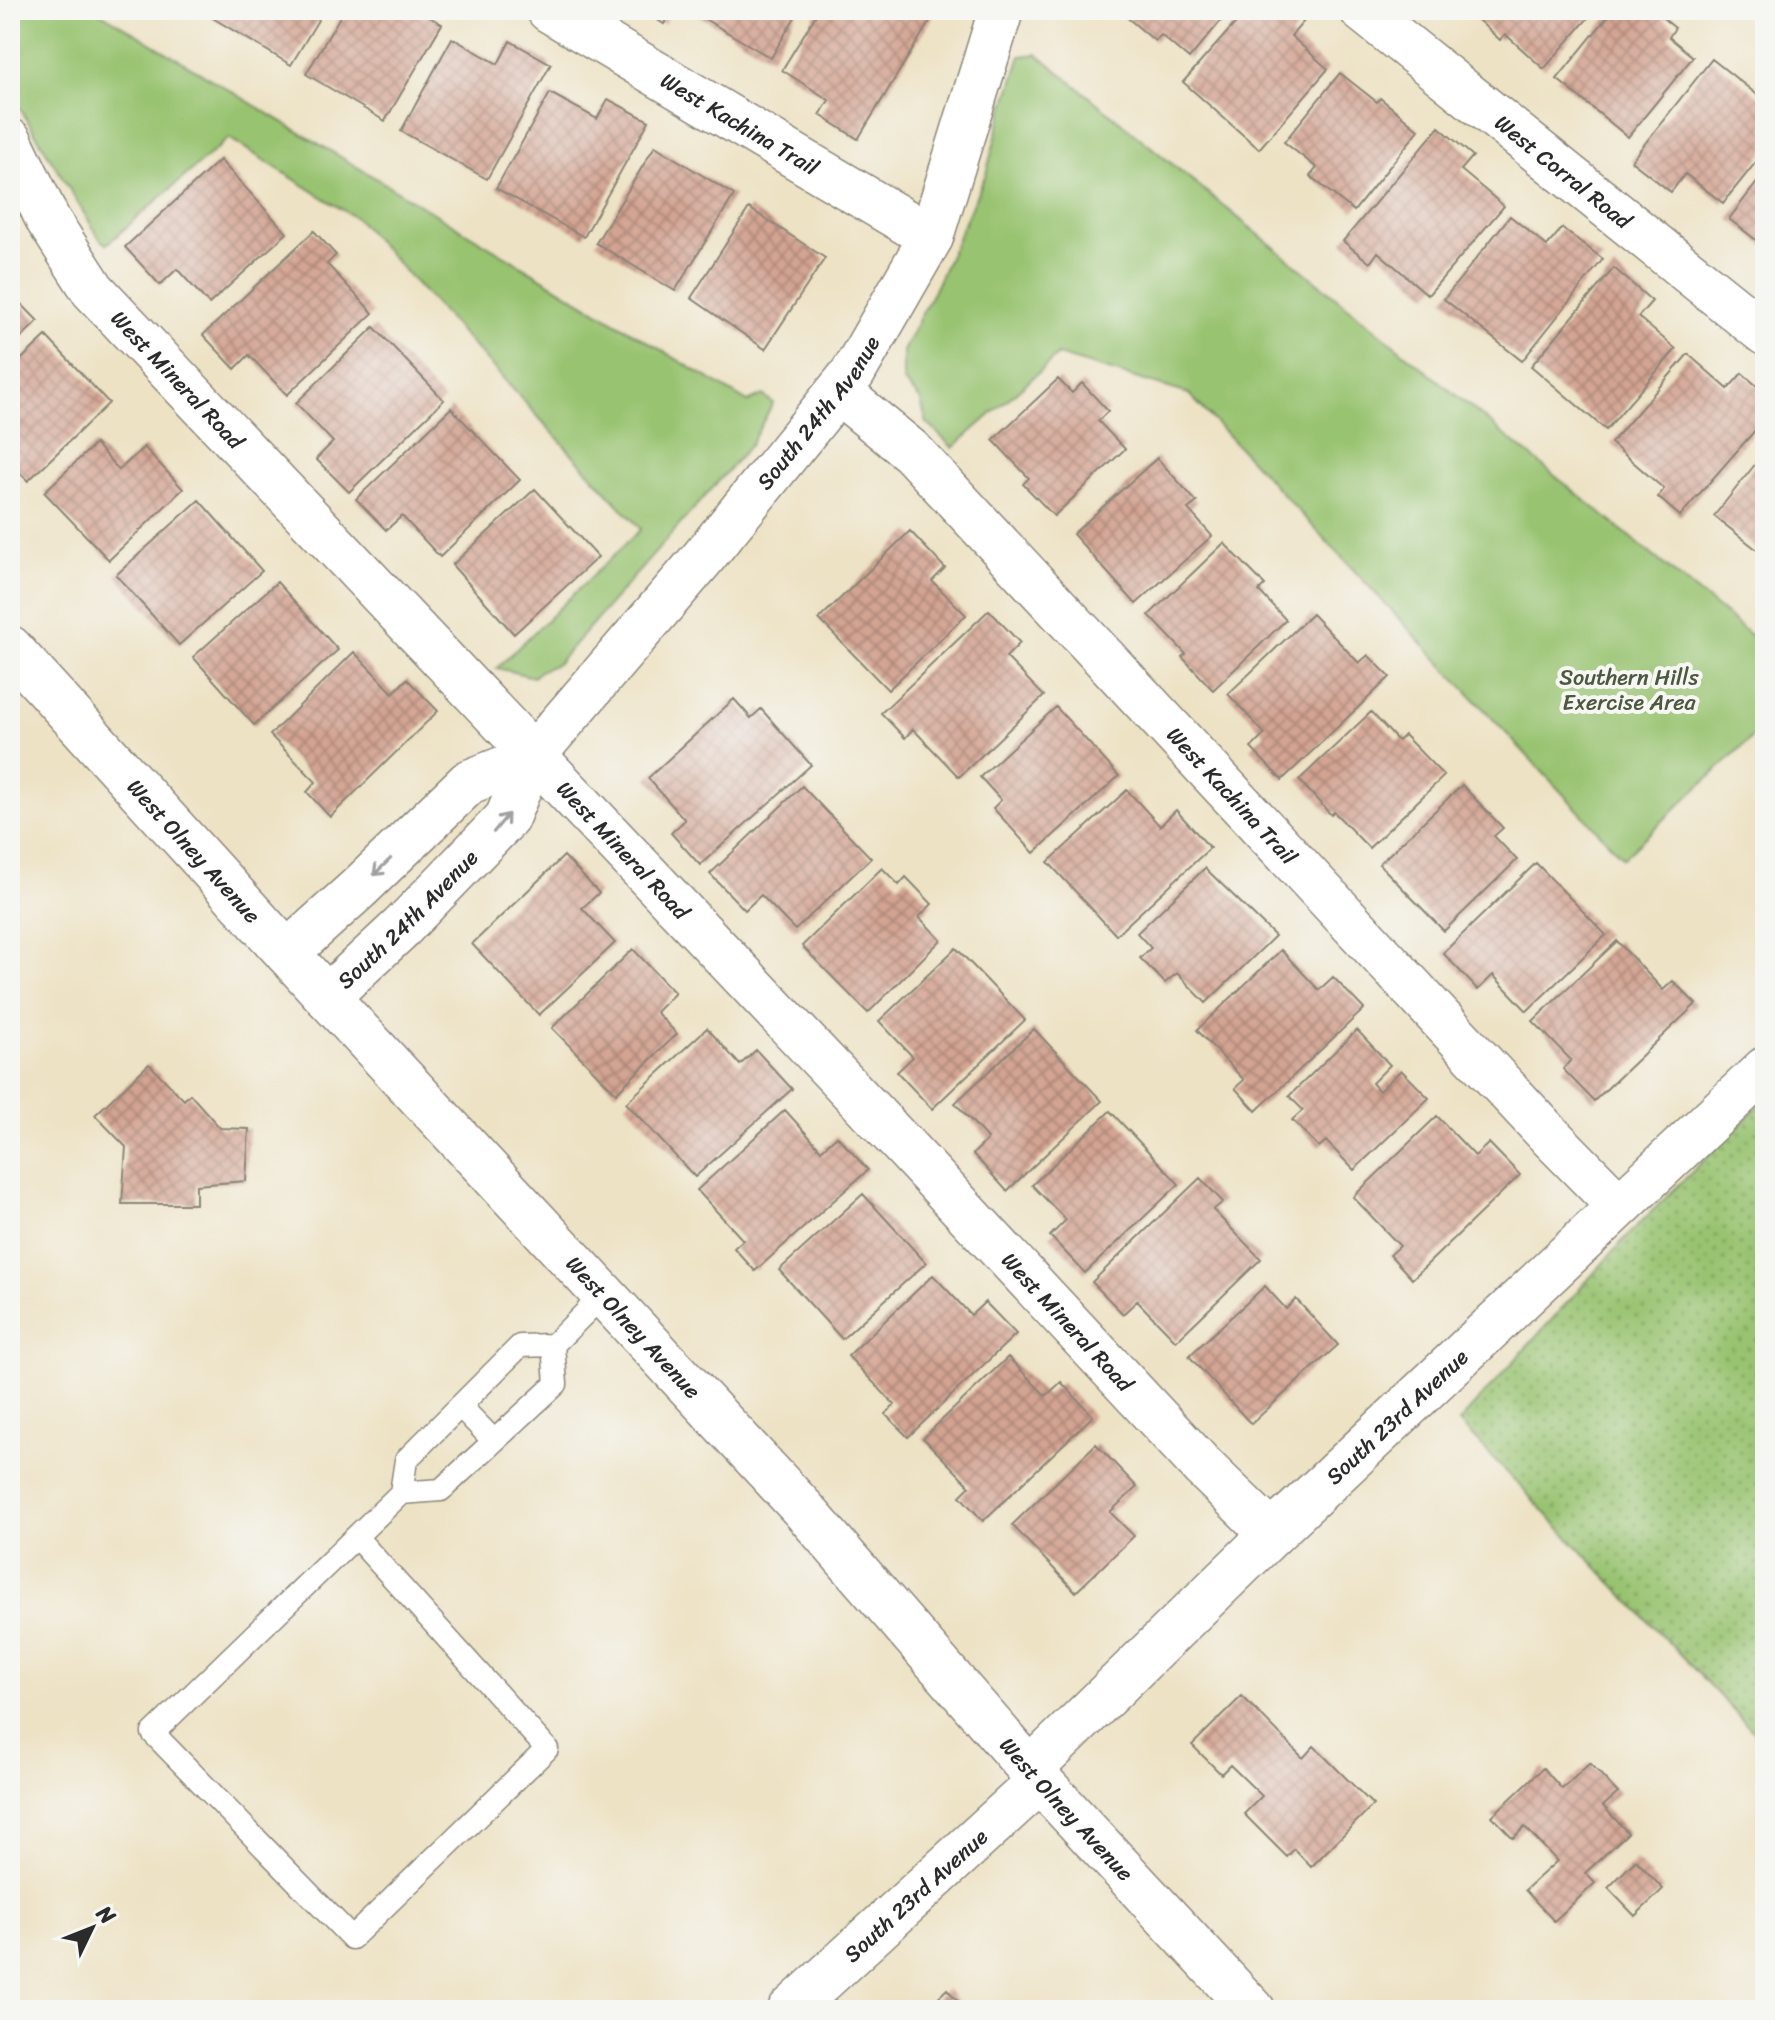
<svg xmlns="http://www.w3.org/2000/svg" width="1775" height="2020" viewBox="0 0 1775 2020" font-family="Sriracha,sans-serif">
  <defs>
    <pattern id="grass-dots" width="8" height="8" patternUnits="userSpaceOnUse" patternTransform="scale(2)"><rect width="8" height="8" fill="#98c370"/><path d="M2 2h.1M6 6h.1" fill="none" stroke="#7c9f5c" stroke-width="1.8" stroke-linecap="round"/></pattern>
    <pattern id="building-cross-hatch" width="8" height="8" patternUnits="userSpaceOnUse" patternTransform="scale(2)"><rect width="8" height="8" fill="#d4a493"/><path d="M0 0l8 8M0 8l8-8" fill="none" stroke="#ac8678"/></pattern>
  </defs>
  <rect width="100%" height="100%" fill="#f6f6f2"/>
  <filter id="ink" filterUnits="userSpaceOnUse"><feTurbulence type="fractalNoise" baseFrequency=".0125" numOctaves="2"/><feDisplacementMap in="SourceGraphic" scale="16" xChannelSelector="R" yChannelSelector="G"/><feConvolveMatrix kernelMatrix="1 2 1 2 8 2 1 2 1" color-interpolation-filters="sRGB"/></filter>
  <filter id="wash" filterUnits="userSpaceOnUse"><feTurbulence type="fractalNoise" baseFrequency=".006" numOctaves="4" result="noise"/><feDisplacementMap in="SourceGraphic" scale="32" xChannelSelector="R" yChannelSelector="G"/><feGaussianBlur stdDeviation="1.8" result="paint"/><feColorMatrix in="noise" values="0 0 0 0 0 0 0 0 0 0 0 0 0 0 0 0 0 1.4 0 .05"/><feComposite in="paint" operator="in"/></filter>
  <g filter="url(#wash)">
    <rect width="100%" height="100%" fill="#ede2c4"/>
    <path fill="url(#grass-dots)" stroke="#62774e" stroke-width="2" d="M1765,1100V1744L1459,1422L1632,1231Z"/>
    <path fill="#98c370" stroke="#62774e" stroke-width="2" d="M10,10H96L748,402L763,395L773,403L751,444L557,664L541,670L533,677L497,668L641,529L357,219L229,138L107,244L100,239L10,92Z
      M1037,54L1765,647V725L1623,858L1189,394L1058,355L953,448L927,423L920,399L903,381V351L937,284L986,174L1001,118L1021,56Z"/>
    <g id="blocks">
      <path fill="url(#building-cross-hatch)" d="M215,10H324L291,65L211,17Z
        M344,10H417L442,24L385,121L306,74Z
        M642,10H673L664,24Z
        M694,10H799L771,58L693,12Z
        M819,10L936,11L858,139L820,115L829,100L782,70Z
        M1118,10H1230L1189,59L1161,35L1155,41Z
        M1247,10H1292L1304,21L1291,36L1328,69L1259,149L1183,82Z
        M1467,10H1595L1544,69L1505,34L1500,40Z
        M1613,10H1653L1675,28L1669,37L1693,57L1628,137L1557,79Z
        M452,38L498,64L510,41L551,64L487,179L401,131Z
        M1712,59L1765,101V151L1723,203L1685,174L1671,192L1631,161Z
        M1340,73L1377,102L1380,98L1419,130L1354,211L1310,176L1317,168L1284,142Z
        M550,93L597,119L608,99L649,121L584,237L496,188Z
        M1439,127L1473,156L1461,170L1504,206L1428,295L1378,252L1370,263L1343,241Z
        M655,146L734,195L675,291L596,243Z
        M220,160L287,233L209,304L177,269L160,285L125,247Z
        M1765,172V247L1729,219Z
        M749,208L825,258L765,349L691,298Z
        M1510,216L1547,246L1562,228L1603,259L1522,361L1444,299Z
        M314,231L336,255L327,264L373,313L287,395L249,355L235,369L203,335Z
        M1614,268L1652,301L1638,317L1676,349L1606,430L1531,366Z
        M10,292L38,321L10,348Z
        M374,327L444,400L349,492L316,459L333,442L296,403Z
        M46,336L109,403L28,481L10,463V370Z
        M1688,354L1728,389L1742,373L1765,393V419L1680,516L1658,497L1664,489L1611,443Z
        M1058,379L1072,393L1082,383L1108,411L1098,421L1125,449L1054,516L1023,484L1029,478L993,440Z
        M451,408L520,480L440,557L402,516L386,530L356,499Z
        M95,444L119,470L144,447L183,489L109,560L44,492Z
        M1765,452V556L1714,516Z
        M1157,458L1197,502L1188,509L1212,536L1136,604L1073,534Z
        M535,489L598,557L514,634L452,565Z
        M199,500L262,571L179,645L116,575Z
        M910,531L945,568L932,581L966,615L888,690L819,619Z
        M1224,543L1265,585L1259,591L1286,620L1213,690L1182,657L1186,654L1149,615Z
        M277,582L338,650L254,725L193,657Z
        M989,610L1020,643L1006,657L1044,696L959,777L913,729L905,738L881,713Z
        M1312,614L1359,663L1368,655L1390,677L1282,780L1251,748L1265,734L1228,694Z
        M354,652L393,693L407,679L438,711L330,817L307,792L316,782L270,735Z
        M734,699L751,718L761,709L811,765L700,865L671,833L685,820L648,778Z
        M1056,707L1119,776L1034,853L993,808L1001,800L980,777Z
        M1371,712L1398,741L1404,735L1444,776L1369,848L1334,812L1331,815L1299,780Z
        M1462,785L1503,828L1494,836L1517,860L1444,931L1379,864Z
        M802,786L871,858L795,930L761,895L745,910L710,874Z
        M1127,790L1160,826L1176,810L1210,848L1116,935L1048,862Z
        M564,856L599,893L582,908L615,943L539,1015L472,944Z
        M1536,863L1606,935L1527,1011L1493,975L1478,990L1443,953Z
        M882,868L899,885L906,877L932,904L919,917L941,940L868,1013L802,946Z
        M1205,868L1275,936L1206,1003L1177,973L1165,983L1140,958L1151,948L1137,933Z
        M1617,941L1663,990L1673,981L1696,1004L1594,1101L1563,1069L1571,1060L1533,1021Z
        M956,948L1025,1020L932,1109L897,1072L913,1057L879,1021Z
        M633,949L675,993L656,1012L677,1034L616,1093L552,1028Z
        M1281,950L1319,990L1333,977L1364,1009L1256,1111L1235,1088L1244,1080L1197,1030Z
        M707,1028L740,1065L756,1050L792,1089L695,1177L626,1103Z
        M1034,1029L1102,1101L1007,1191L973,1154L988,1139L955,1103Z
        M1357,1030L1390,1065L1372,1083L1379,1091L1401,1070L1429,1098L1354,1170L1326,1141L1319,1147L1292,1120L1303,1110L1289,1096Z
        M149,1064L184,1100L190,1094L220,1128L249,1129L246,1181L196,1185V1204H122L126,1147L95,1115Z
        M785,1110L821,1150L837,1136L868,1170L755,1271L734,1248L743,1240L697,1190Z
        M1110,1111L1179,1184L1085,1273L1050,1236L1066,1220L1032,1185Z
        M1437,1116L1475,1156L1489,1143L1520,1175L1412,1279L1390,1255L1400,1246L1353,1197Z
        M1200,1178L1223,1202L1213,1210L1261,1259L1176,1341L1137,1301L1123,1314L1092,1282Z
        M863,1194L926,1263L842,1339L779,1270Z
        M933,1275L971,1315L985,1302L1016,1334L908,1437L885,1414L895,1405L848,1356Z
        M1265,1286L1286,1309L1296,1299L1338,1345L1251,1424L1189,1356Z
        M1008,1357L1046,1396L1061,1382L1093,1416L983,1521L960,1496L970,1486L923,1438Z
        M1096,1444L1137,1487L1110,1512L1134,1536L1076,1592L1012,1525Z
        M1242,1696L1303,1758L1314,1746L1373,1805L1311,1867L1294,1849L1287,1857L1244,1814L1262,1796L1230,1765L1221,1774L1192,1745Z
        M1590,1763L1618,1793L1603,1806L1628,1833L1585,1873L1595,1883L1554,1921L1525,1890L1557,1861L1525,1827L1513,1838L1492,1816L1543,1768L1562,1789Z
        M1636,1860L1663,1889L1635,1916L1608,1888Z
        M947,1989L966,2010H925Z"/>
    </g>
  </g>
  <g filter="url(#ink)">
    <use href="#blocks" fill-opacity="0" stroke="#8c8678" stroke-width="2"/>
    <g fill="none" stroke-linecap="round" stroke-linejoin="round">
      <defs>
        <path id="lane" d="M553,1345L556,1384L441,1490L401,1493L406,1460L520,1346Z
          M553,1345L604,1294
          M461,1407L494,1441
          M356,1537L547,1749L352,1938L153,1733L401,1493"/>
        <g id="street">
          <path id="s1" d="M549,10L931,237"/>
          <path id="s2" d="M1362,10L1765,333"/>
          <path id="s3" d="M10,141L48,220L93,290L903,1145L1203,1467L1272,1534"/>
          <path id="s4" d="M839,392L912,452L1551,1137L1618,1205"/>
          <path id="s5" d="M10,648L327,997L803,1509L1040,1781L1253,2010"/>
          <path d="M287,953L359,888L469,782L532,757"/>
          <path id="s6" d="M327,997L402,927L507,818L532,757L702,559L853,373L931,237L1001,10"/>
          <path id="s7" d="M1031,1769L1272,1534L1765,1069"/>
          <path id="s8" d="M790,2010L1040,1781"/>
        </g>
      </defs>
      <use href="#lane" stroke="#8c8678" stroke-width="25"/>
      <use href="#street" stroke="#8c8678" stroke-width="47"/>
      <use href="#lane" stroke="#fff" stroke-width="22"/>
      <use href="#street" stroke="#fff" stroke-width="44"/>
    </g>
    <defs><path id="oneway-shaft" d="M-6 0H5M1.5-3L5.5 0L1.5 3" fill="none" stroke-width="1.6" stroke-linecap="round" stroke-linejoin="round" transform="scale(2)"/></defs>
    <g stroke="#a0a0a0">
      <use href="#oneway-shaft" transform="translate(501 823) rotate(-51)"/>
      <use href="#oneway-shaft" transform="translate(382 867) rotate(136)"/>
    </g>
  </g>
  <g text-anchor="middle" dominant-baseline="central" stroke-width="8" stroke-linejoin="round" paint-order="stroke">
    <g font-size="22" fill="#2b2b2b" stroke="#f6f6f2">
      <text stroke="none"><textPath href="#s1" startOffset="222">West Kachina Trail</textPath></text>
      <text stroke="none"><textPath href="#s2" startOffset="258">West Corral Road</textPath></text>
      <text stroke="none"><textPath href="#s3" startOffset="294">West Mineral Road</textPath></text>
      <text stroke="none"><textPath href="#s6" startOffset="768">South 24th Avenue</textPath></text>
      <text stroke="none"><textPath href="#s4" startOffset="564">West Kachina Trail</textPath></text>
      <text stroke="none"><textPath href="#s5" startOffset="274">West Olney Avenue</textPath></text>
      <text stroke="none"><textPath href="#s3" startOffset="942">West Mineral Road</textPath></text>
      <text stroke="none"><textPath href="#s6" startOffset="112">South 24th Avenue</textPath></text>
      <text stroke="none"><textPath href="#s3" startOffset="1590">West Mineral Road</textPath></text>
      <text stroke="none"><textPath href="#s5" startOffset="922">West Olney Avenue</textPath></text>
      <text stroke="none"><textPath href="#s7" startOffset="508">South 23rd Avenue</textPath></text>
      <text stroke="none"><textPath href="#s5" startOffset="1570">West Olney Avenue</textPath></text>
      <text stroke="none"><textPath href="#s8" startOffset="170">South 23rd Avenue</textPath></text>
    </g>
    <g font-size="22" fill="#4c5940" stroke="#f6f6f2">
      <text x="1629" y="677">Southern Hills<tspan x="1629" dy="25">Exercise Area</tspan></text>
    </g>
  </g>
  <rect width="1775" height="2020" fill="none" stroke="#f6f6f2" stroke-width="40"/>
  <g transform="translate(92 1928) rotate(47)" stroke="#f6f6f2" stroke-width="6" paint-order="stroke">
  <path d="M0-6L14 30L0 20L-14 30Z" fill="#2b2b2b"/>
  <text y="-12" font-size="22" font-weight="bold" text-anchor="middle" fill="#2b2b2b">N</text>
  </g>
</svg>
